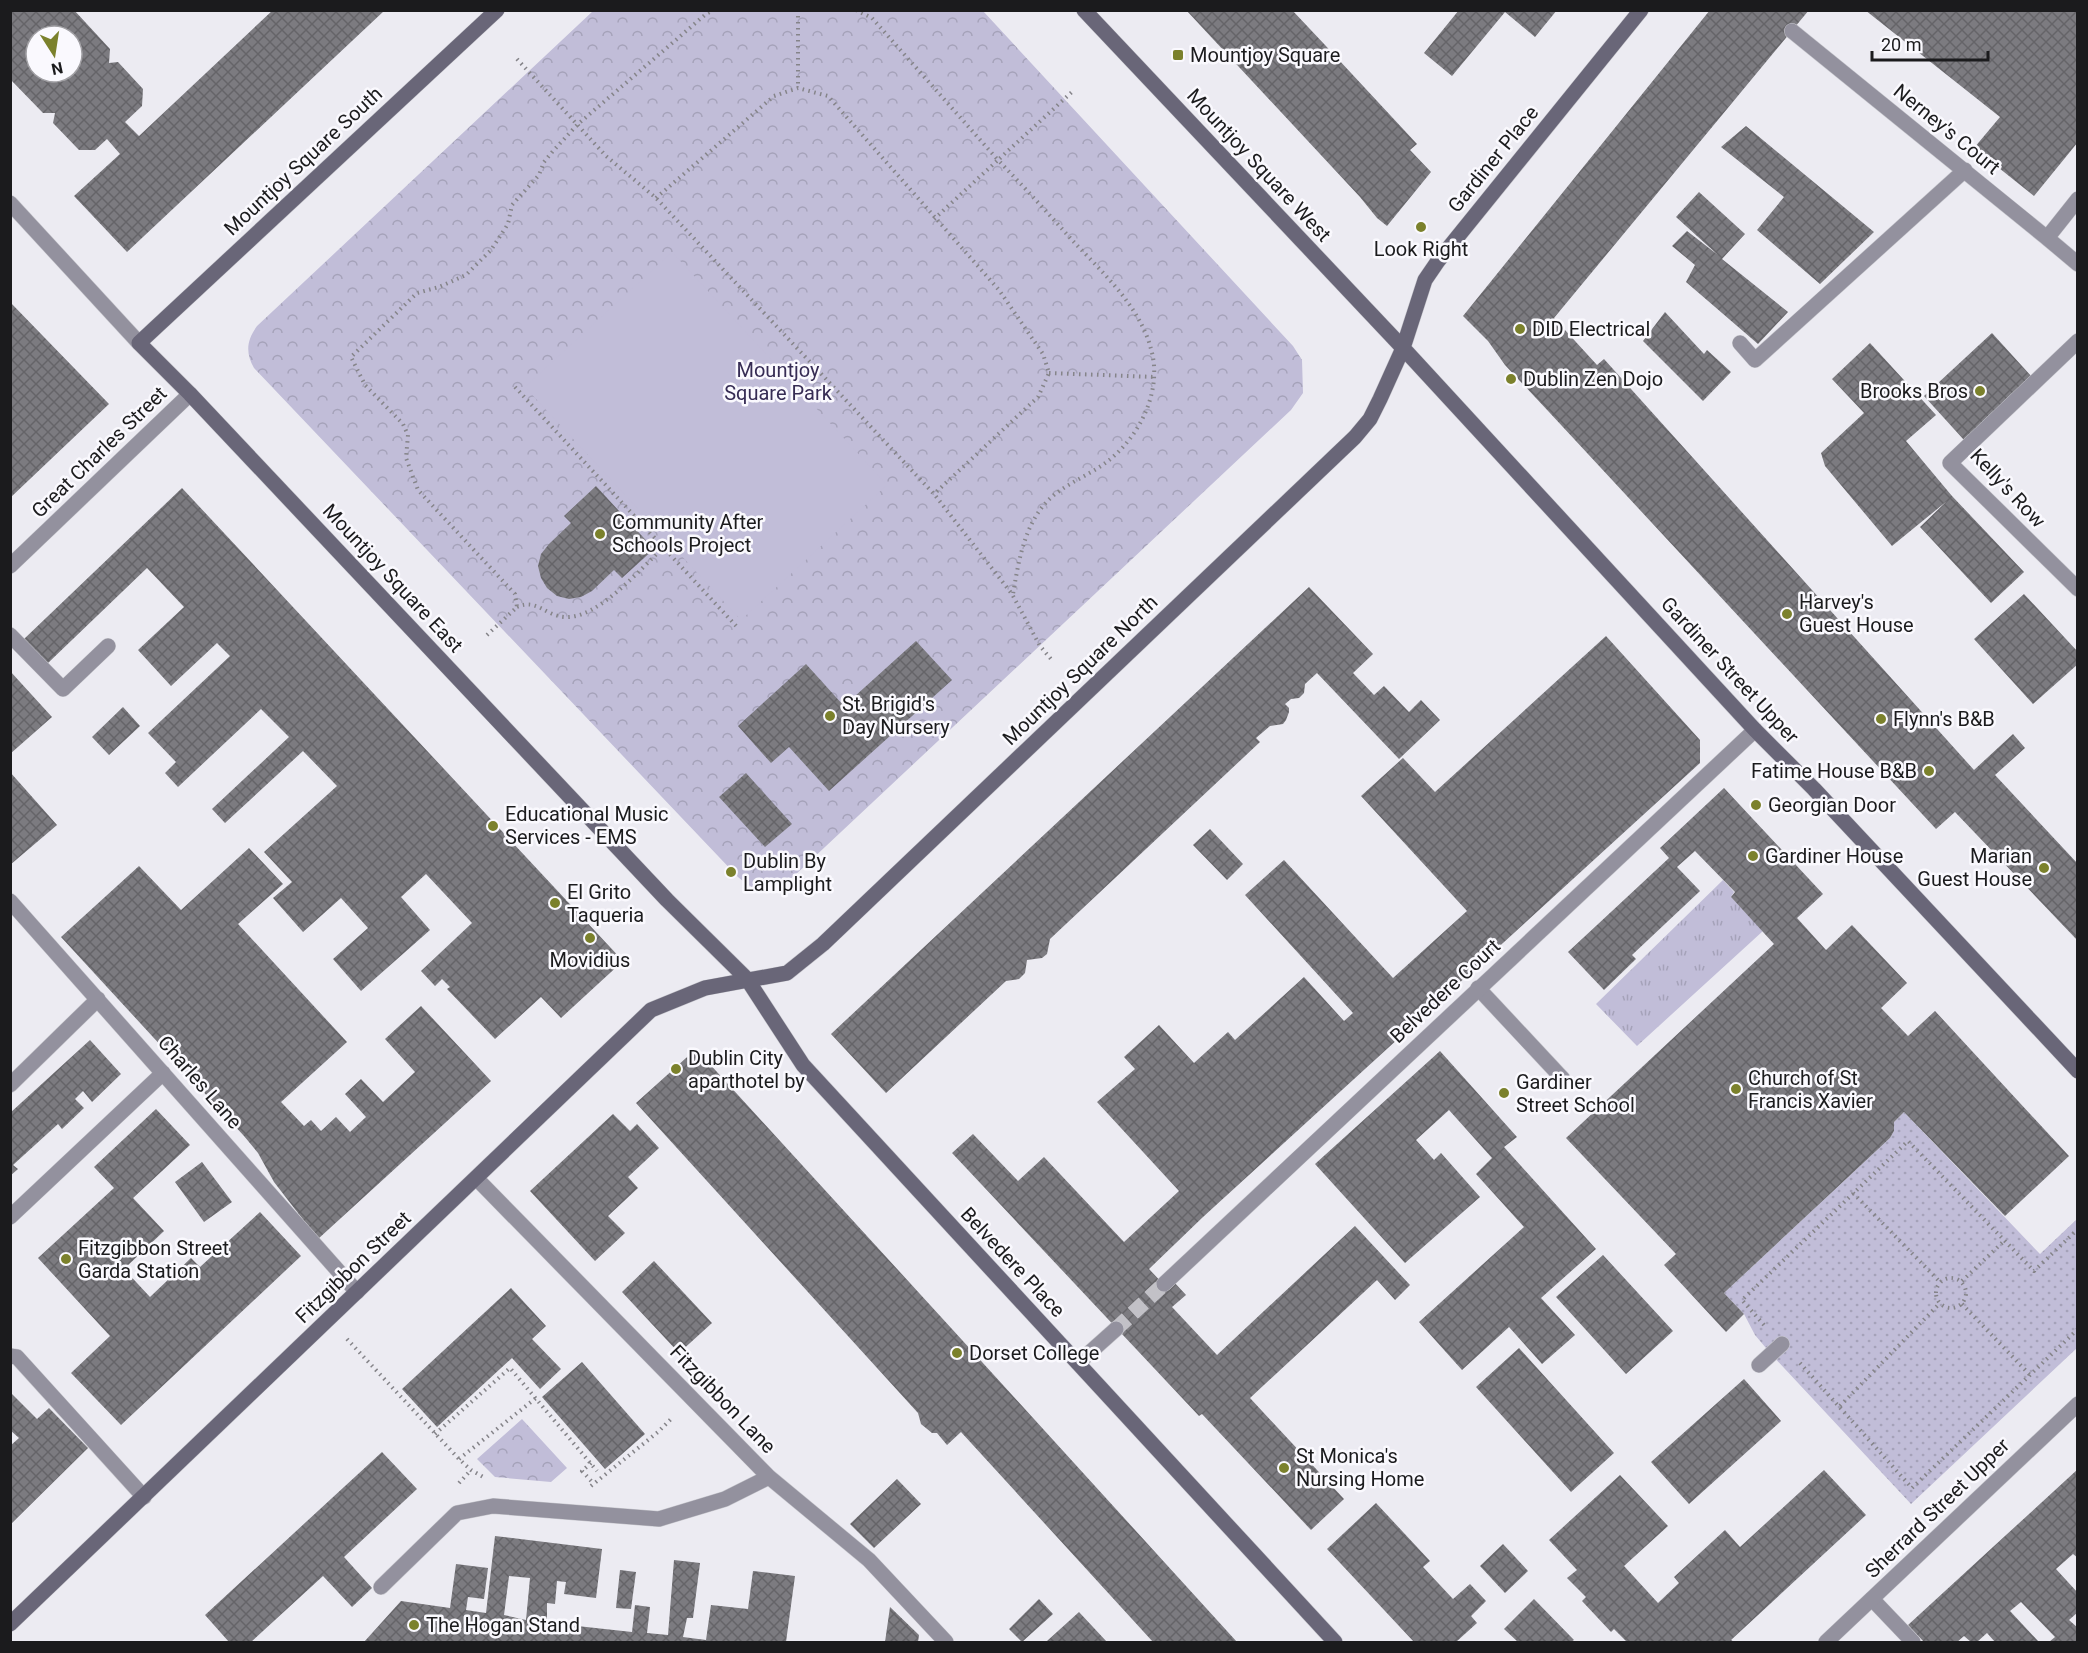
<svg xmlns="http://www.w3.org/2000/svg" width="2088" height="1653" viewBox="0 0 2088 1653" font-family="Roboto,sans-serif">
  <defs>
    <pattern id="grass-tufts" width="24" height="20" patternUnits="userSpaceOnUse" patternTransform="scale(1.5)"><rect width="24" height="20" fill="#c1bdd8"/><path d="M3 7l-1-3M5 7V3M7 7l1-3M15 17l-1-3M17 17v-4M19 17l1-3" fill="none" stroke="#a5a2b9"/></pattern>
    <pattern id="park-crowns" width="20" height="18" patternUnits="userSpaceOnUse" patternTransform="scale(1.5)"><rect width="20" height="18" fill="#c1bdd8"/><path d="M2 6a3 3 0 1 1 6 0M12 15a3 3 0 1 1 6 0" fill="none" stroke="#a5a2b9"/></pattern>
    <pattern id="garden-dots" width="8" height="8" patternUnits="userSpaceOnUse" patternTransform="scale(1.5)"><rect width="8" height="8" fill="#c1bdd8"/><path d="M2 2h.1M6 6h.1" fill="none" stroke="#a5a2b9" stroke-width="1.8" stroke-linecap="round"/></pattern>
    <pattern id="building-cross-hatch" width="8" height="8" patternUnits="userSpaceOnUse" patternTransform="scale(1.5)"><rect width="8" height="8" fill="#7c7b80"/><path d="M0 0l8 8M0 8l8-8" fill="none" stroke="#656468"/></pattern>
  </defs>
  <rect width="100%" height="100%" fill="#ecebf2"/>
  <path fill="url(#grass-tufts)" d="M1723,880L1734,892L1731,897L1763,931L1637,1046L1596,1004Z"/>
  <path fill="url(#park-crowns)" d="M593,11H983L1293,346L1302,360L1303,393L1291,410L793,877C771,892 759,896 738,877L254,368C245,352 247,340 257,326Z
    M522,1419L567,1468L551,1482L495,1477L477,1459Z"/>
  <path fill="url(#garden-dots)" d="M1904,1112L2040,1254L2077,1219V1348L1911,1504L1771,1354L1755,1335L1744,1314L1724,1293L1890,1138L1894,1131V1122Z"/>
  <path fill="#c1bdd8" d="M672,252L887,485L741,620L525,387Z"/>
  <path fill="url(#building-cross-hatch)" fill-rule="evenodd" d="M10,10H74L110,49L109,63L118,62L143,89L142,106L125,122L139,136L273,10H385L127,252L74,196L120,154L107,139L95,150H79L53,123L55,113H43L10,79ZM36,36H72V72H36Z
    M1186,10H1292L1325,45L1417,144L1410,150L1431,172L1387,226L1377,218L1360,197Z
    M1459,10H1557L1535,37L1505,12L1452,76L1424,53Z
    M1710,10H1809L1554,318L1597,365L1604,359L1974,770L2013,734L2025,748L1995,775L2078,864V941L1955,812L1936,829L1549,412L1505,365L1488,341L1463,316Z
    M1865,10H2078V142L2034,196L1974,148L2000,117Z
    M1746,126L1874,232L1820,284L1757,230L1784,197L1721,147Z
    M1699,192L1745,234L1722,259L1788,312L1758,344L1686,282L1695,265L1672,246L1687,231L1718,255L1676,217Z
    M10,302L109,404L10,498Z
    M1665,312L1704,354L1707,350L1731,372L1703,401L1643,341Z
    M1992,333L2032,377L1964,440L1924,396Z
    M1870,343L1936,415L1906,441L1952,496L2024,572L1991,603L1920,527L1947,501L1892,546L1825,466L1821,453L1864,413L1832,379Z
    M596,486L654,549L622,578L614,570L592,591L581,597L569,599L557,596L547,588L541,578L538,566L541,554L549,544L571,523L564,516Z
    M182,488L623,961L561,1018L541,997L495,1039L447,989L450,987L442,979L435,986L421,971L472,923L426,874L401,897L430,930L361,991L333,959L368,928L341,898L303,932L273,898L292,882L264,852L337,786L303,751L225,823L212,809L289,737L261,709L178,787L165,773L176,762L148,733L230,656L217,643L171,686L138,650L184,607L147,568L48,663L24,639Z
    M1309,587L1373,654L1353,673L1374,695L1384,686L1409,712L1421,700L1440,720L1399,759L1317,673L1305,684L1304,693L1299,698L1291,699L1285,704L1289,708V712L1286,720L1283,724L1270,726L1256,738L1260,742L1050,939L1047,954L1042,958L1027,960L1025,973L1019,979L1006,981L886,1093L831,1034Z
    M2024,594L2078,652V664L2033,704L1974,639Z
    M1606,636L1700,740V763L1203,1217L1149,1269L1166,1287L1173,1281L1186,1295L1172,1307L1217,1355L1355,1226L1410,1285L1395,1300L1377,1280L1250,1398L1344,1499L1311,1530L1202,1414L1199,1416L952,1153L973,1134L1018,1181L1044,1157L1124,1242L1179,1191L1097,1102L1135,1069L1124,1057L1159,1025L1194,1063L1228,1032L1235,1040L1304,977L1344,1021L1353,1013L1245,895L1284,860L1393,978L1467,911L1361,796L1403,758L1435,792Z
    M916,641L952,680L829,791L789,747L771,763L738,726L806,664L844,706Z
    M10,671L52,717L10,754Z
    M123,707L140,726L109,755L92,737Z
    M10,772L57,825L10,865Z
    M746,773L792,824L765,847L719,797Z
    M1724,788L1823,894L1797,918L1826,950L1852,925L1907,983L1881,1008L1908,1036L1935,1011L2069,1156L2005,1216L1904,1112L1894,1122V1131L1890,1138L1724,1293L1744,1314L1726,1332L1664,1265L1676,1254L1566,1138L1774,944L1731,897L1735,892L1695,851L1677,867L1700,891L1632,955L1636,959L1604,990L1568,952L1669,858L1660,848Z
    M1210,829L1243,864L1227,880L1193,845Z
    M249,848L283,884L238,924L347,1042L281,1102L304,1126L311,1120L321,1131L336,1117L350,1132L366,1117L345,1094L361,1079L383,1102L415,1072L385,1039L421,1006L491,1081L318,1239L274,1182L258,1153L244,1136L61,937L139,866L181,910Z
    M90,1040L121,1074L92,1102L83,1091L75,1099L84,1108L62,1129L58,1124L13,1165L18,1169L10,1176V1113Z
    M696,1049L952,1329L1237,1642H1153L961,1432L947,1445L937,1433H932L921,1424L918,1413L636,1103Z
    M1440,1051L1517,1137L1504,1147L1596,1249L1541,1298L1575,1335L1542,1364L1509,1327L1462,1370L1419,1322L1524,1227L1476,1174L1492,1158L1449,1110L1416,1140L1434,1160L1441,1153L1480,1197L1405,1263L1315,1164Z
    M156,1109L190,1145L133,1198L164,1231L124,1269L150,1297L191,1258L200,1267L260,1212L301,1256L121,1425L71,1373L110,1336L38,1258L114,1188L94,1167Z
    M613,1114L630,1131L637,1124L659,1148L628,1177L638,1188L608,1216L625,1233L595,1261L530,1191Z
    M202,1162L232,1202L204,1222L175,1182Z
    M1603,1255L1673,1331L1626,1374L1556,1297Z
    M654,1261L712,1323L679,1353L622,1292Z
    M511,1288L546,1326L532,1339L561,1369L540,1389L512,1358L437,1427L402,1389Z
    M1519,1348L1614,1453L1571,1492L1476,1387Z
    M582,1362L645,1434L605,1469L542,1397Z
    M1744,1379L1781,1421L1689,1504L1651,1462Z
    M10,1392L37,1419L49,1408L88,1448L10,1525V1446L19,1438L10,1430Z
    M382,1452L417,1489L344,1557L372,1588L352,1607L323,1576L251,1642H229L205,1615Z
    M2078,1469V1558L2073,1554L2056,1569L2078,1593V1612L2069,1620L2078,1628V1642H2049L2055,1637L2021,1602L2010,1611L2039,1642H1995L1987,1633L1977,1642H1971L1964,1636L1957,1642H1924L1908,1625Z
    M1824,1470L1866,1515L1731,1640L1734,1642H1627L1614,1629L1611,1632L1582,1601L1586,1597L1567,1578L1577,1570L1549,1540L1620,1475L1668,1526L1624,1566L1658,1603L1679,1583L1674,1577L1725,1530L1740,1547Z
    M897,1479L921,1504L874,1548L850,1524Z
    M1376,1503L1430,1561L1423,1567L1453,1599L1470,1584L1486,1601L1471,1616L1477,1623L1456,1642H1414L1327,1549Z
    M495,1536L602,1549L596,1598L564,1594L566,1582L557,1581L555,1604L547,1603V1622L559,1624L632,1632L635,1605L650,1607L647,1633L668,1635L674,1560L700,1563L693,1618H687L683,1637L706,1640L711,1605L748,1609L753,1571L795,1576L786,1642H364L401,1601L450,1608L456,1564L488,1568L484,1599L468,1597L466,1610L486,1613ZM509,1576L530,1578L526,1620L504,1615Z
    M1503,1544L1528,1571L1505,1593L1480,1566Z
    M620,1570L636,1572L631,1609L616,1608Z
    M1039,1599L1053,1614L1022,1642L1009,1629Z
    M1534,1599L1574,1640L1571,1642H1518L1504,1629Z
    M890,1607L919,1635L918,1642H885Z
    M1079,1612L1107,1642H1048L1047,1641Z"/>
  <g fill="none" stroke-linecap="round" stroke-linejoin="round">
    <path stroke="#c2c1c7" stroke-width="15" stroke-dasharray="15 8" stroke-linecap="butt" d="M1116,1329L1164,1284"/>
    <defs>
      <path id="lane" d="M1792,31L2047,238L2078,199
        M2047,238L2078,264
        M2078,341L1950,463L2078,589
        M1740,343L1755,360L1965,170
        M10,635L63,689L108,646
        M1478,988L1563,1079
        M476,1178L769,1477L869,1560L946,1642
        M10,1217L163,1073
        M10,1356L17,1357L144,1497
        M1759,1365L1782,1344
        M381,1587L457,1513L493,1506L659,1519L725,1499L769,1477
        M1872,1599L1913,1642"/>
      <path id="street" d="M10,203L139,343
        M10,566L190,394
        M10,901L357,1292
        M10,1085L98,999
        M1164,1284L1755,730
        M1078,1363L1116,1329
        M1826,1642L2078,1404"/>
      <path id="secondary" d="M497,10L139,343L190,394L667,900L747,979L803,1065L1335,1642
        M1084,10L1403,348L1755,730L1814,789L2078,1071
        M10,1624L651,1010L705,988L787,973L823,944L1355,437L1370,419L1380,399L1403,348L1425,280L1438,261L1641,10"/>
    </defs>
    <use href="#lane" stroke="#c6c6cc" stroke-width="16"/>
    <use href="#street" stroke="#c6c6cc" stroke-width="16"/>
    <use href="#secondary" stroke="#c6c6cc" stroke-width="16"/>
    <path stroke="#858489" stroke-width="4" stroke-dasharray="1.5 4.5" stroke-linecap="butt" d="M798,10V88
      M856,10L872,18L998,160L1074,90
      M517,59L606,156L656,198L934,494L1012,594L1040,646L1051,659
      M656,198L774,96L798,88L828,96L999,290L1043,354L1049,373L1038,397L934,494
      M934,219L998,160C1023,186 1048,213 1072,240C1101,271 1140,306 1151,349C1163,390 1140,436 1108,461C1091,474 1070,482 1054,495C1025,519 1019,559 1013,594
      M1049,373L1155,377
      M515,387L738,628
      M517,607C537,598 545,616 565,617C598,619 640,569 663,548
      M487,635L517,607L515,594L418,490L406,458L408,435L403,424L365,385L351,357L417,293L439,287L466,275L491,250L508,224L512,205L539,175L544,162L553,151L577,125L706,14L714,10
      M1853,1193L1940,1282
      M1936 1293a15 15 0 1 1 30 0a15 15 0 1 1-30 0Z
      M1962,1281L2004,1241
      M1962,1304L2030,1375
      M1764,1325L1742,1300L1908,1141L2034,1271L2078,1229
      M347,1339L459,1459L471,1470L485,1478
      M1800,1363L1912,1488L2078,1329
      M1840,1406L1940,1303
      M435,1434L510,1368L597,1471
      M459,1459L536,1398
      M591,1463L582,1471L594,1484
      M459,1483L471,1470
      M591,1486L658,1432L672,1418"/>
    <use href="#lane" stroke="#93919e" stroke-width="15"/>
    <use href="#street" stroke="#93919e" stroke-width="15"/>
    <use href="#secondary" stroke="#696678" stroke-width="15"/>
  </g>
  <g fill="#7b812c" stroke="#faf9fe" stroke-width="2">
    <rect x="1172" y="49" width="12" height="12" rx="3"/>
    <circle cx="1421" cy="227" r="6"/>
    <circle cx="1520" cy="329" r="6"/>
    <circle cx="1511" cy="379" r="6"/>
    <circle cx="1980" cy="391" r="6"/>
    <circle cx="600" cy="534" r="6"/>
    <circle cx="1787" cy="614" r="6"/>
    <circle cx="830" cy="716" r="6"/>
    <circle cx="1881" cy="719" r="6"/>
    <circle cx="1929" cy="771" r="6"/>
    <circle cx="1756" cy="805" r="6"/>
    <circle cx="493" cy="826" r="6"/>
    <circle cx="1753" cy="856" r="6"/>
    <circle cx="2044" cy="868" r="6"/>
    <circle cx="731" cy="872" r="6"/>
    <circle cx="555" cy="903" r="6"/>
    <circle cx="590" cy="938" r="6"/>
    <circle cx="676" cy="1069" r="6"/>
    <circle cx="1736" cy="1089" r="6"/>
    <circle cx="1504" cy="1093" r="6"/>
    <circle cx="66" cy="1259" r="6"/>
    <circle cx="957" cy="1353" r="6"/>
    <circle cx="1284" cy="1468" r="6"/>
    <circle cx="414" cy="1625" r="6"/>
  </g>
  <g text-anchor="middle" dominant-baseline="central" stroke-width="5" stroke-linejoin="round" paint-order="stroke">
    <g font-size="20" fill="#1b1b1d" stroke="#faf9fe" text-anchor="start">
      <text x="1190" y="55">Mountjoy Square</text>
      <text x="1421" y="249" text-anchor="middle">Look Right</text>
      <text x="1532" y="329">DID Electrical</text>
      <text x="1523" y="379">Dublin Zen Dojo</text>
      <text x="1968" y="391" text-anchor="end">Brooks Bros</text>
      <text x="612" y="522">Community After<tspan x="612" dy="23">Schools Project</tspan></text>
      <text x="1799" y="602">Harvey's<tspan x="1799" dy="23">Guest House</tspan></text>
      <text x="842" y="704">St. Brigid's<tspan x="842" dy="23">Day Nursery</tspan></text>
      <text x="1893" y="719">Flynn's B&amp;B</text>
      <text x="1917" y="771" text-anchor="end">Fatime House B&amp;B</text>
      <text x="1768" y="805">Georgian Door</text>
      <text x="505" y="814">Educational Music<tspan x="505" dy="23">Services - EMS</tspan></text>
      <text x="1765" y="856">Gardiner House</text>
      <text x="2032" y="856" text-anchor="end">Marian<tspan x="2032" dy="23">Guest House</tspan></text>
      <text x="743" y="861">Dublin By<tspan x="743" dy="23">Lamplight</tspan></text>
      <text x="567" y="892">El Grito<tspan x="567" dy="23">Taqueria</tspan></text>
      <text x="590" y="960" text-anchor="middle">Movidius</text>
      <text x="688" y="1058">Dublin City<tspan x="688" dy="23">aparthotel by</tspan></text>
      <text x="1748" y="1078">Church of St<tspan x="1748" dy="23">Francis Xavier</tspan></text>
      <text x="1516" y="1082">Gardiner<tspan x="1516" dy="23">Street School</tspan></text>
      <text x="78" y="1248">Fitzgibbon Street<tspan x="78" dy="23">Garda Station</tspan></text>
      <text x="969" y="1353">Dorset College</text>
      <text x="1296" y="1456">St Monica's<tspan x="1296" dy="23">Nursing Home</tspan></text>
      <text x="426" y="1625">The Hogan Stand</text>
    </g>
    <g font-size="20" fill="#1b1b1d" stroke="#faf9fe">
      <text transform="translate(1947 129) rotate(39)">Nerney's Court</text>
      <text transform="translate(1493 159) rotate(-51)">Gardiner Place</text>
      <text transform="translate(303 161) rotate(-43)">Mountjoy Square South</text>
      <text transform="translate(1259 165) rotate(47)">Mountjoy Square West</text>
      <text transform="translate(99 452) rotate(-44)">Great Charles Street</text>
      <text transform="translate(2008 488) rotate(47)">Kelly's Row</text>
      <text transform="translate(393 578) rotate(47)">Mountjoy Square East</text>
      <text transform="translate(1080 670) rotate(-44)">Mountjoy Square North</text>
      <text transform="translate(1730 670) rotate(47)">Gardiner Street Upper</text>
      <text transform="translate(1445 991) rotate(-43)">Belvedere Court</text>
      <text transform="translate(200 1082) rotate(49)">Charles Lane</text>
      <text transform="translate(1013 1262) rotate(47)">Belvedere Place</text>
      <text transform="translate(353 1267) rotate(-44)">Fitzgibbon Street</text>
      <text transform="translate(723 1399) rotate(46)">Fitzgibbon Lane</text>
      <text transform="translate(1937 1508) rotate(-44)">Sherrard Street Upper</text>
    </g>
    <g font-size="20" fill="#362c54" stroke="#faf9fe">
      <text x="778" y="370">Mountjoy<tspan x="778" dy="23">Square Park</tspan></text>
    </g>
  </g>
  <rect width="2088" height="1653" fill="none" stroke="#1b1b1d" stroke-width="24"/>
  <g transform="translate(54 54) rotate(168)"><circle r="28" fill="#faf9fe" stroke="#a1a0a4" stroke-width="1.5"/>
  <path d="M0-4.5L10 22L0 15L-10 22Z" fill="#7b812c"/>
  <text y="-9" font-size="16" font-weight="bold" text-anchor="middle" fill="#1b1b1d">N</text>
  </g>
  <path d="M1872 51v9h116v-9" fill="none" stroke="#1b1b1d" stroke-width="3"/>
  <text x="1881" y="51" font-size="18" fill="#1b1b1d" stroke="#faf9fe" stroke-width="4.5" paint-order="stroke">20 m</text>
</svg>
